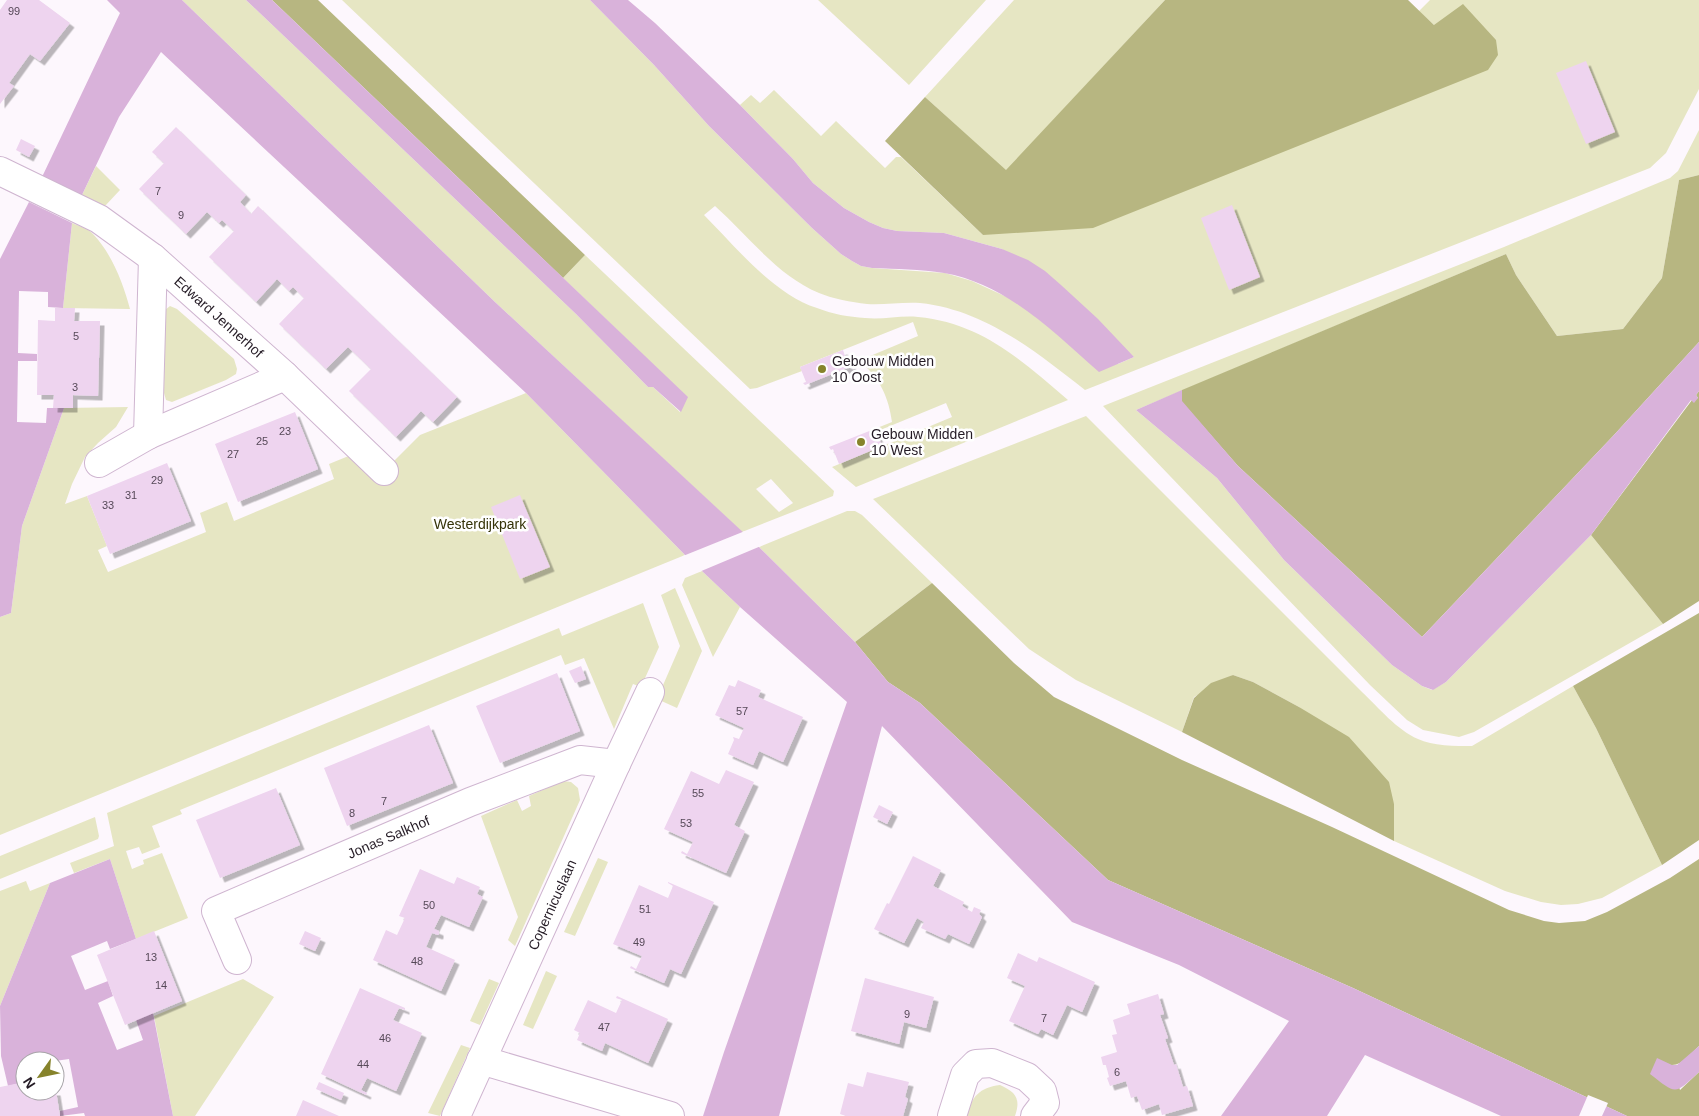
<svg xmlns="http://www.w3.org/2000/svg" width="1699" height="1116" viewBox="0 0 1699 1116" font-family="Helvetica,sans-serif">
  <defs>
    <filter id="shadow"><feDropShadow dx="4.5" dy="4.5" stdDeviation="0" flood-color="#0004"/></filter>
  </defs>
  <rect width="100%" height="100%" fill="#fdf7fd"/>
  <path fill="#e6e6c3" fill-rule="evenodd" d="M182,0H246L576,314L648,387H653L680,412L687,397L563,278L585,255L834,491L833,496L742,532L495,302ZM771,479L793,503L779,512L756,489Z
    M342,0H590L654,65L709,126L812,228L841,254L852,261L861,266L872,268L945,273L972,281L1009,298L1118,364L1134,357L1002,249L944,233L897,231L883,228L869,222L844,208L813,183L793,159L740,105L741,104L751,95L760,103L774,90L821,136L836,121L885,168L896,157H901L983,235L1434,25L1419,11L1430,0H1699V89L1666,153L1650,168L1085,390C1035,351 985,310 920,303C902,302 884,305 867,304C851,302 833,299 819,293C776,275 749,236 715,206L704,215C736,247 773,294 817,308C832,314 849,317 865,318C883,320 901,315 918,317C982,323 1022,361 1068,400L856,487L832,467L952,417L946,403L878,431L877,428L892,422C889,399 880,377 861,363L852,366L851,364L918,336L913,322L800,367L802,371L757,388L750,389Z
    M818,0H986L909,85Z
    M1014,0H1165L1006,171L925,97Z
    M1699,130V175L1679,180L1662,278L1623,329L1557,336L1516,275L1506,254L1136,410L1217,478L1284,560L1392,665L1422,686L1432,690L1446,682L1591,535L1663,624L1474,732L1459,737L1423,730L1407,720L1370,685L1103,406L1504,247L1670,178L1678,171Z
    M96,166L120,190L105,206L82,195Z
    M72,223C79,226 89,229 93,234C112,254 123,283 130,309L63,308Z
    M170,306L177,309L234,359L237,369L236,374L226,380L172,402L166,400L164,393L165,310Z
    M526,393L685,555L0,835V617L11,613L22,526L64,408L128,407L116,427L98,443L85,457L72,484L65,504L87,496L107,546L98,550L108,572L206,532L200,513L227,502L234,521L334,479L329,464L351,455L376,479L420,435Z
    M1086,416L1362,692C1379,708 1397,730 1418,739C1432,746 1456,746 1472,746L1573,686L1596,728L1662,865L1602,898L1578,904L1561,905L1541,902L1505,891L1394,841V804L1299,707L1253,682L1233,675L1194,697L1182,732L1076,680L1029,649L873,499Z
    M847,511H855L862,515L932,583L855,642L759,547Z
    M702,571L740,607L713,657L682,585L685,578Z
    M675,588L702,651L677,708L657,699L680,646L661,595Z
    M643,603L659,647L641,687L633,684L614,729L584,658L565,665L561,655L180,810L182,814L152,826L160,847L142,854L139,847L126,851L132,869L144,864L143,860L162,853L188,918L136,939L110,859L74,873L70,863L114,846L107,813L559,628L562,636Z
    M563,781L571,782L578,788L580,800L515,946L508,940L518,917L481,816L517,800L522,811L531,806L529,796Z
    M95,817L99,836L98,839L0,879V856Z
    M598,858L608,862L575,936L564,932Z
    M26,881L30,891L50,883L0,1006V891Z
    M546,971L557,976L533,1029L523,1025Z
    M243,979L274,997L195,1116H173L154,1016Z
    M489,979L499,983L480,1025L470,1021Z
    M461,1045L470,1048L440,1116L428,1113Z
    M1000,1085C1016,1092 1021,1099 1015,1116H967C972,1096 979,1088 1000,1085Z"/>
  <path fill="#b7b681" d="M272,0H318L585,255L563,278Z
    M1165,0H1408L1434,25L1463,4L1496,40L1498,55L1488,70L1093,228L983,235L885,141L925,97L1006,170Z
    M1699,175V342L1614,435L1422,637L1238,466L1181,401L1182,390L1506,254L1516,275L1557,336L1623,329L1662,278L1679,180Z
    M1699,391V601L1663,624L1591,535L1692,400L1698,398L1696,395Z
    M932,583L1014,663L1054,697L1182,760L1332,827L1509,910L1544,921L1559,923L1585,921L1607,912L1670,878L1699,859V1046C1692,1052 1683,1065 1672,1065L1680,1090L1699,1072V1116H1627L1353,988L1108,880L920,703L888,682L855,642Z
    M1699,613V840L1662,865L1596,728L1573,686Z
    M1233,675L1253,682L1299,707L1349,737L1389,782L1394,804V841L1182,732L1194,698L1211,683Z"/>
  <path fill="#d9b2da" d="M107,0H182L495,302L759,547L855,642L888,682L920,703L1108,880L1353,988L1627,1116H1501L1365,1055L1327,1116H1221L1289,1021L1179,965L1072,922L882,726L779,1116H703L724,1052L847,702L740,607L685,555L526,393L161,52L119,117L82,195L42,177L120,13Z
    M246,0H272L688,397L681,412L653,387H648L576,314Z
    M590,0H628L655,23L740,105L793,159L813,183L844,208L869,222L883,228L897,231L944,233L1002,249L1028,260L1045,271L1061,285L1098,319L1134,357L1099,372C1053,332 1007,284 944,273C920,269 896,269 872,268L861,266L852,261L841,254L812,228L709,126L654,65Z
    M29,202L72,223L63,308L48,307V292L19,291L18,353L37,354V361H18L17,422L46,423L47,408H64L22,526L11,613L0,617V259Z
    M1699,342V391L1696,395L1698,398L1694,403L1691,400L1591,535L1446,682L1433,690L1422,686L1392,665L1284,560L1217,478L1136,410L1182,390V401L1238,466L1422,637L1614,435Z
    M110,859L136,939L110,949L107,941L71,956L85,990L108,981L113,996L98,1003L117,1050L143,1040L136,1020L153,1013L173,1116H85L84,1113L60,1116V1111L78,1107L69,1059L55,1061H25V1082L8,1086L1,1056L0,1006L50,883Z
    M1699,1046V1072C1674,1095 1677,1095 1650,1074L1657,1058L1672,1065H1677Z"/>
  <path fill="#fdf7fd" d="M745,531L761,546L699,572L683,556Z
    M1588,1095L1608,1103L1602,1116H1579Z"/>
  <path fill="#eed4ef" filter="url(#shadow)" d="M7,0H39L70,23L40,61L30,54L9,83L14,86L0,104V10Z
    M1586,61L1615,132L1586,144L1556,73Z
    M176,127L246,195L240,202L251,214L258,206L457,397L433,422L421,411L396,437L349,391L371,369L348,347L326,369L279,324L304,298L293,287L289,291L277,279L256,302L209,257L234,231L222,220L219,223L207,212L186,234L139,189L164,163L152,152Z
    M21,139L35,146L29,157L16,150Z
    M1232,205L1260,277L1229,290L1201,218Z
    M55,308H75L74,321H100L98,396L73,395V408H53L54,395H37L38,320L55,321Z
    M843,350L848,365L851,364L852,366L805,385L803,383L806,382L800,367Z
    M295,412L318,469L238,502L215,444Z
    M877,428L878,431L876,432L882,446L839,464L833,449L831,450L829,447Z
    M167,463L191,521L110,554L87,496Z
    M520,495L550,567L520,579L491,507Z
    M581,666L586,679L575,683L569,671Z
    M557,673L580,731L500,763L476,706Z
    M738,680L761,690L758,697L803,717L783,762L759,751L753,765L728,754L734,740L733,737L739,739L744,728L715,715L729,685L735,687Z
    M429,725L453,783L347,826L324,768Z
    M726,770L754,782L734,825L745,831L726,873L681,853L682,851L687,854L693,842L664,829L691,771L719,784Z
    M276,788L300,845L220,878L196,820Z
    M879,805L893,812L887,824L873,817Z
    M913,856L941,870L933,886L964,902L962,906L972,912L974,907L981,910L979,914L982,917L969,944L948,934L945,939L921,928L924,922L917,918L904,943L874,929L887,903L889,904Z
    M420,869L454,884L457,877L480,887L477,894L483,897L469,927L441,915L434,929L439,931V934L438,935L432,933L426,947L455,960L441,991L373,960L386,930L397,935L405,918L399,916Z
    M668,882L714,902L681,974L670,969L664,983L630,968L631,966L636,969L642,956L613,944L639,885L668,898L673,886L668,883Z
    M154,931L182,1001L125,1025L97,955Z
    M305,931L321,938L315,951L299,944Z
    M1018,953L1037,962L1039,957L1095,982L1082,1012L1067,1005L1053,1035L1041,1029L1038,1034L1009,1021L1025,986L1007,978Z
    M865,978L934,997L926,1028L904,1022L899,1044L851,1031Z
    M360,988L405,1008V1010L399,1008L393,1020L422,1033L396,1091L367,1078L361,1090L367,1093L366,1095L321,1074Z
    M1158,994L1164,1014L1160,1015L1168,1038L1165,1039L1174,1065L1176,1064L1183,1087L1187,1086L1193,1106L1162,1115L1159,1104L1142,1110L1137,1096L1131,1098L1126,1081L1110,1086L1107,1078L1109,1077L1106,1065H1103L1101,1057L1117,1052L1112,1035L1117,1034L1113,1020L1130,1014L1127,1004Z
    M617,996L668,1019L648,1063L605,1043L602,1051L577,1040L580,1033L574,1030L588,1000L616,1013L622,1000L616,998Z
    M867,1072L909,1082L905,1097L908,1099L903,1116H846L840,1114L848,1083L863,1087Z
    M25,1082V1091H56L60,1116H0V1087Z
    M319,1082L344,1093L341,1100L316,1089Z
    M303,1100L339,1116H296Z"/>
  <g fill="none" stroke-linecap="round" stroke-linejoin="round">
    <defs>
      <g id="minor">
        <path id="s1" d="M0,171L99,219L153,258L285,376L384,471"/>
        <path d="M148,435L153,258"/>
        <path d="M99,463L148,435L285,376"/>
        <path id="s2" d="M237,960L216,911L470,802L580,760L616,764"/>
        <path d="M481,1060L670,1116"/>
        <path id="s3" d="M456,1116L616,764L650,692"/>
        <path d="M952,1116L965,1075L976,1064L992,1063L1027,1077L1042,1091L1045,1103L1035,1116"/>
      </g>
    </defs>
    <use href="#minor" stroke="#cfb5d0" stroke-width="30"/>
    <use href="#minor" stroke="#fff" stroke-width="28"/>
  </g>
  <g fill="#86832b" stroke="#fff" stroke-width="2">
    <circle cx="822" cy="369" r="5"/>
    <circle cx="861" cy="442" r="5"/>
  </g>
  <g text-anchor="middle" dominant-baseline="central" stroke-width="5" stroke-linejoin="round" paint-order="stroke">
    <g font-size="11" fill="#564958">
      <text x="14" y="11">99</text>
      <text x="158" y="191">7</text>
      <text x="181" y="215">9</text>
      <text x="76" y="336">5</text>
      <text x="75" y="387">3</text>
      <text x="285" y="431">23</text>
      <text x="262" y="441">25</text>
      <text x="233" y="454">27</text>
      <text x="157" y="480">29</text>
      <text x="131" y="495">31</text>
      <text x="108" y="505">33</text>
      <text x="742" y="711">57</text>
      <text x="698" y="793">55</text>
      <text x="384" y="801">7</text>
      <text x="352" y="813">8</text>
      <text x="686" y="823">53</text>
      <text x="429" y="905">50</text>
      <text x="645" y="909">51</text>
      <text x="639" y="942">49</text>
      <text x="151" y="957">13</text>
      <text x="417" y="961">48</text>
      <text x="161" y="985">14</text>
      <text x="907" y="1014">9</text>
      <text x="1044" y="1018">7</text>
      <text x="604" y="1027">47</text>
      <text x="385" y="1038">46</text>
      <text x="363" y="1064">44</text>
      <text x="1117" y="1072">6</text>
    </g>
    <g font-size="14" fill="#241b25" stroke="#fff">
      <text stroke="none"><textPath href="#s1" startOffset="265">Edward Jennerhof</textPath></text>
      <text stroke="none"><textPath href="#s2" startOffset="241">Jonas Salkhof</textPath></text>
      <text stroke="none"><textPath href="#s3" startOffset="232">Copernicuslaan</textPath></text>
    </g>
    <g font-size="14" fill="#241b25" stroke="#fff" text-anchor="start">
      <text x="832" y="361">Gebouw Midden<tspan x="832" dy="16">10 Oost</tspan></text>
      <text x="871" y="434">Gebouw Midden<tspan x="871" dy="16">10 West</tspan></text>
    </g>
    <g font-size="14" fill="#353308" stroke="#fff">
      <text x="480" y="524">Westerdijkpark</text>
    </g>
  </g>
  <g transform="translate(40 1076) rotate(237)"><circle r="24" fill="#ffffff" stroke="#a7a4a8"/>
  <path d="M0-4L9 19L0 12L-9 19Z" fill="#86832b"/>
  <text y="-8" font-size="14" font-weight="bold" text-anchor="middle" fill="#241b25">N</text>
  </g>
</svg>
